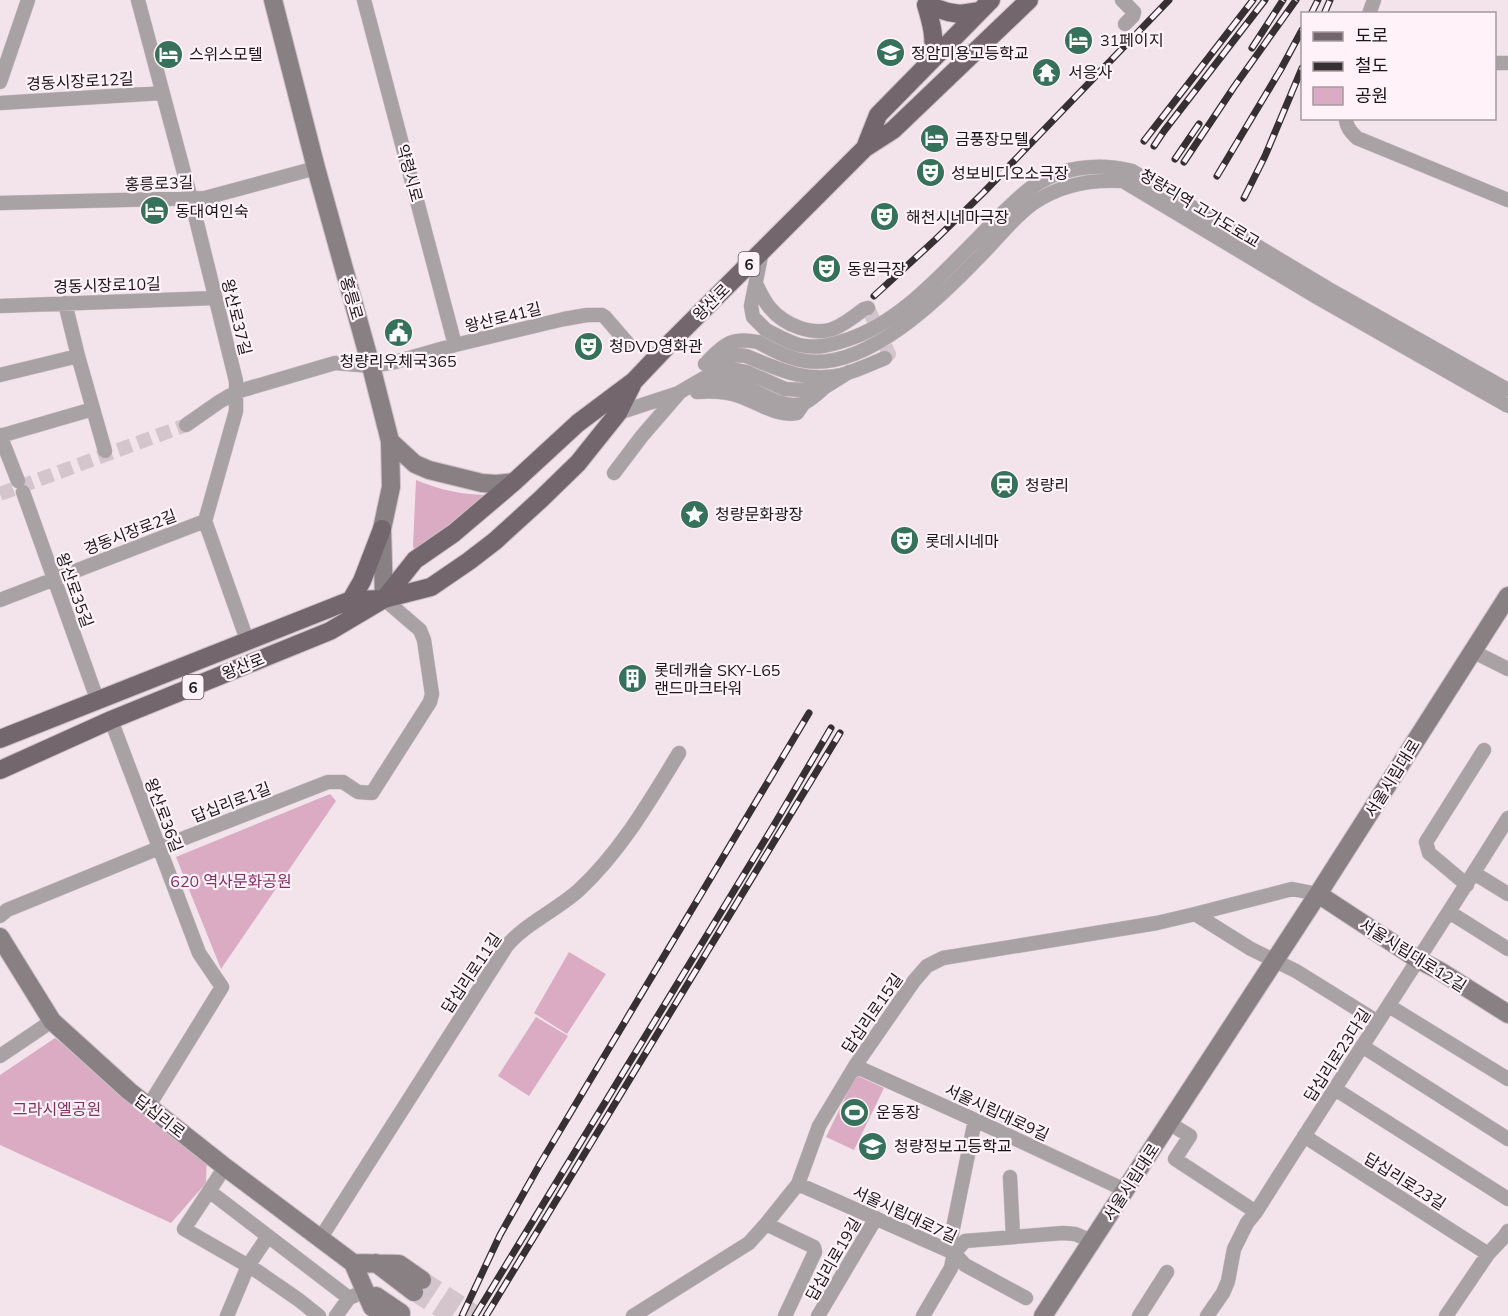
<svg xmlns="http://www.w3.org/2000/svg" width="1508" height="1316" viewBox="0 0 1508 1316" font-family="Mulish,'Noto Sans KR',sans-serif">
  <rect width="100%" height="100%" fill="#f3e4eb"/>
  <path fill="#daabc2" d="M416,480C440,490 463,495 489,495L418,550L414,549L413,546Z
    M330,794L336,801L221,969L176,857Z
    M569,952L606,974L567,1034L534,1013Z
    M536,1017L568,1036L529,1096L498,1076Z
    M55,1038L207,1154L206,1183L171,1223L0,1145V1075Z
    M856,1075L884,1088L854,1150L826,1137Z"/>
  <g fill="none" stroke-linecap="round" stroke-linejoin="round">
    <path stroke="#d3c5cb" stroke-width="14" stroke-dasharray="14 7" stroke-linecap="butt" d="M868,308L889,354L885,358
      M0,494L186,425"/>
    <path stroke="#d3c5cb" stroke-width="18" stroke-dasharray="18 9" stroke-linecap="butt" d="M422,1280L478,1316
      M414,1292L452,1316"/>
    <defs>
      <path id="street" d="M138,0L191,199L236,381V411L205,521L247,640
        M364,0L455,345
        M1122,0L1134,12L1133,16L1125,24
        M1369,14L1374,0
        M1494,63H1508
        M0,82L28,0
        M0,103L162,93
        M1346,118C1346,127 1351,132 1357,138L1508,200
        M0,203L205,198L316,168
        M762,251L751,306L753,317L766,330
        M756,284C760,292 764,301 770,308C784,325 812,336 833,329C845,324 855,316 864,309L868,308
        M65,303L78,356L105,451
        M0,306L215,298
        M708,361C725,343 733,337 758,342
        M705,364C719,358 731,353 746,356C778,369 806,383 841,375C856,371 871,364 885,358
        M0,375L78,356
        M699,386C707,384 714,381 722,381C749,381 776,411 802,404C810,401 818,393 825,387
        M697,392C712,391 725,391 739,396C758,402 776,417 797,413L804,403
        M618,413L679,393
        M186,425L219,402L236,392L335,363L371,366L395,362L455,345L564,319L587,315H602L605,317L630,346
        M0,435L18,481
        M0,436L93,409
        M614,473L642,436L680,392L723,367L746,372L785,389L802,390L825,387L849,372
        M23,492L97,699
        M0,600L205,521
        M1472,651L1508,669
        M111,720L199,953L222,987L148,1107
        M1474,873L1508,894
        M1467,885L1429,853L1426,842L1484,750
        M1449,912L1508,949
        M1195,914L1251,949L1296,971L1378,1022
        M0,916L7,910L159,848L328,782H343L358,792L372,793L430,702L432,694L424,640L420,630L384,599
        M1389,1006L1508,1079
        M1362,1046L1508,1139
        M0,1056L52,1021
        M855,1066L975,1120L1125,1190
        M1335,1089L1508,1199
        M1169,1123L1190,1136L1175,1159L1256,1212
        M1304,1136L1488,1254
        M225,1167L184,1229L257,1271L299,1300L319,1316
        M1010,1177L1013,1236
        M798,1184L954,1253L965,1265L1026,1298
        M209,1191L349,1298
        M766,1224L814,1247L815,1252L785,1316
        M320,1239L506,947C523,925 557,910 579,890C621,851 649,802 679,753
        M954,1253L965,1241L1063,1233L1075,1234L1092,1241
        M227,1316L248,1266L268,1236
        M336,1316L349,1298L356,1295
        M633,1316L749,1243L766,1224L798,1184L819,1126L855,1066L914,981L927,966L943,958L1157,923L1195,914L1292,889L1318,894
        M818,1316L876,1218
        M923,1316L951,1268L954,1253L951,1238L975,1120
        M1139,1316L1167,1272
        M1207,1316L1223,1293L1228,1281L1234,1249L1247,1223L1256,1212C1339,1080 1426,950 1508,818
        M1446,1316L1488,1254L1503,1238L1508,1231"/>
      <path id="secondary" d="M273,0L316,168L371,366L390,441L391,487L382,529L384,599
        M390,441L415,464L429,470L482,483L496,484L514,482
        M1318,894L1417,959L1440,971L1508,1014
        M0,937L52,1021L129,1091L225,1167L353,1263L372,1307L385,1316
        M353,1263L399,1264L422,1280
        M376,1263L414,1292
        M376,1296L401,1313
        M1043,1316L1318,894L1508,596"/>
      <path id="primary" d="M926,5L948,12L960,14L980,11
        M926,5C932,25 935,37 933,59
        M865,148L878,115L991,0
        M351,600L362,581L382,529
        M0,739L351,600L384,599L431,587L469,561L495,541L540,500L578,463L618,413L632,385
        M0,770L111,720L330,631L384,599L415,560L454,533L514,482L578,423L634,381L673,340L865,148L893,130L1029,0"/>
    </defs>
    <use href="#street" stroke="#ccbfc5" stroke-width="15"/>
    <use href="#secondary" stroke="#ccbfc5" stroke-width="20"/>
    <use href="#primary" stroke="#ccbfc5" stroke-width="20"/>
    <use href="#street" stroke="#a8a2a5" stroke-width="14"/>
    <use href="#secondary" stroke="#898084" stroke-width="18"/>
    <use href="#primary" stroke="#73676d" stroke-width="18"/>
    <defs>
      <path id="rail" d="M1311,14L1318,0
        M1324,14L1330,0
        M1252,48L1283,0
        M1144,141L1253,0
        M1154,146L1164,131L1265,0
        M1175,159L1199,124
        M1184,162L1234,87L1296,0
        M1217,176L1281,69L1302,30
        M1244,198L1265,156L1302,68
        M874,296L935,240L983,193L1169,0
        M462,1316L500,1235L540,1164L809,713
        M475,1316L774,825L831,728
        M486,1316L840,733"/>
    </defs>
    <use href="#rail" stroke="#363032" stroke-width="7"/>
    <use href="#rail" stroke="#fff2f8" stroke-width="4.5" stroke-dasharray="14" stroke-linecap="butt"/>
    <defs>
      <path id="street-bridge" d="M766,330C776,335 788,342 799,345C817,349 832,345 849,339C899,322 938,278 975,241C992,224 1008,206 1028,190C1057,167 1097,162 1132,171L1327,288L1508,390
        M758,342C771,349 785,357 800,360C864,375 943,295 983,253C999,237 1013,218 1032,204C1059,185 1090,179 1123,181L1320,299L1508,406"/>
    </defs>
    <use href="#street-bridge" stroke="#ccbfc5" stroke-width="15" stroke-linecap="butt"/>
    <use href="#street-bridge" stroke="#a8a2a5" stroke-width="14"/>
  </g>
  <defs>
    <symbol id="hotel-disc" viewBox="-11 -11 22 22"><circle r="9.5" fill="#36715c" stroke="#fff2f8"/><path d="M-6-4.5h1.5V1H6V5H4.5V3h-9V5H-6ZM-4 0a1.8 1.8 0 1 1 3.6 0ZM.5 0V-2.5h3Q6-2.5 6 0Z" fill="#fff"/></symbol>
    <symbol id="school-disc" viewBox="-11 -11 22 22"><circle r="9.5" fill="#36715c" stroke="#fff2f8"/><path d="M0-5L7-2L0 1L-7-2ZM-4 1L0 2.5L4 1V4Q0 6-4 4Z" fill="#fff"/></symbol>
    <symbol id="temple-disc" viewBox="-11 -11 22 22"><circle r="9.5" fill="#36715c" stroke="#fff2f8"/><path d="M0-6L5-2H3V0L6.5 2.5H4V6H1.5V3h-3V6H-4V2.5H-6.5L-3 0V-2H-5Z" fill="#fff"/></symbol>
    <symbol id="theatre-disc" viewBox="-11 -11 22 22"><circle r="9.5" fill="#36715c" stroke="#fff2f8"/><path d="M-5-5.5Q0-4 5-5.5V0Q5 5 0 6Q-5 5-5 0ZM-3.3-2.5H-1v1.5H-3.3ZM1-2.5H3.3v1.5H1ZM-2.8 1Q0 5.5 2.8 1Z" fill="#fff"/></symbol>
    <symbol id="civic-disc" viewBox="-11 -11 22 22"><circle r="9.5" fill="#36715c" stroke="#fff2f8"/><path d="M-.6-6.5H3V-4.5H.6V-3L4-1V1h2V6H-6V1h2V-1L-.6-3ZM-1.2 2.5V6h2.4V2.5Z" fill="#fff"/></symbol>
    <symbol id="station-disc" viewBox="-11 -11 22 22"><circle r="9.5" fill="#36715c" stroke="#fff2f8"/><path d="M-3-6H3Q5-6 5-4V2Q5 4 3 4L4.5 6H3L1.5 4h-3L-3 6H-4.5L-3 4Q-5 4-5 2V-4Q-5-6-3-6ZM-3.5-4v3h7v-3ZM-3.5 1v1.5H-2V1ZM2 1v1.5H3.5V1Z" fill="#fff"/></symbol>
    <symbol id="sight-disc" viewBox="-11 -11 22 22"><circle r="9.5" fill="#36715c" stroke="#fff2f8"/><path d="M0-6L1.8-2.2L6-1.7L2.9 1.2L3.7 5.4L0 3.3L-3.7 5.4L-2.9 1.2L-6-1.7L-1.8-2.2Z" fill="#fff"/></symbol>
    <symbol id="building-disc" viewBox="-11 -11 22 22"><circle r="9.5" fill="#36715c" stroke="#fff2f8"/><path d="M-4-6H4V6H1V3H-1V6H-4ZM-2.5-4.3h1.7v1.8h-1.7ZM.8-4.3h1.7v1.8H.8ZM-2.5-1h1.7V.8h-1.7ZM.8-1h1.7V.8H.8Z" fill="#fff"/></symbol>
    <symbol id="stadium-disc" viewBox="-11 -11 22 22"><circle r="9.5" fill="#36715c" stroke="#fff2f8"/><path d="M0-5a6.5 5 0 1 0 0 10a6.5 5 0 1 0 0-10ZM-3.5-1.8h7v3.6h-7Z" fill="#fff"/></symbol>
  </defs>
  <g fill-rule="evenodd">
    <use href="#hotel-disc" x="1062" y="24" width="33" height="33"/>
    <use href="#school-disc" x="874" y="36" width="33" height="33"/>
    <use href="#hotel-disc" x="152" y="38" width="33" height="33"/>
    <use href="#temple-disc" x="1030" y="56" width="33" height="33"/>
    <use href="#hotel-disc" x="918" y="122" width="33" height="33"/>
    <use href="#theatre-disc" x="914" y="156" width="33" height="33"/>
    <use href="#hotel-disc" x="138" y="194" width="33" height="33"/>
    <use href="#theatre-disc" x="868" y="200" width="33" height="33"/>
    <use href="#theatre-disc" x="810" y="252" width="33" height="33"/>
    <use href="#civic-disc" x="382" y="316" width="33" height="33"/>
    <use href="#theatre-disc" x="572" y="330" width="33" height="33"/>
    <use href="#station-disc" x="988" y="468" width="33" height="33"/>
    <use href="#sight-disc" x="678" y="498" width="33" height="33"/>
    <use href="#theatre-disc" x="888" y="524" width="33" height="33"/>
    <use href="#building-disc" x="616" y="662" width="33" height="33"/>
    <use href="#stadium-disc" x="838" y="1096" width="33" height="33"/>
    <use href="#school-disc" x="856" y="1130" width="33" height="33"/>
  </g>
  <g text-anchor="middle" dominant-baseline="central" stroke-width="4.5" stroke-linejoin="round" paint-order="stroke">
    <g fill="#fff2f8" stroke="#5f585b" stroke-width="1.5">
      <rect x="738.5" y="252" width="21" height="24" rx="4.5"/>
      <rect x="182.5" y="675" width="21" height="24" rx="4.5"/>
    </g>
    <g font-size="15" font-weight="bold" fill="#1b1618">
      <text x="749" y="264">6</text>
      <text x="193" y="687">6</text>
    </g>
    <g font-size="16" fill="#1b1618" stroke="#fff2f8" text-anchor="start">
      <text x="1100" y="40">31페이지</text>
      <text x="911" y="53">정암미용고등학교</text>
      <text x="189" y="54">스위스모텔</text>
      <text x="1068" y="72">서응사</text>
      <text x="955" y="139">금풍장모텔</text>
      <text x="951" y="173">성보비디오소극장</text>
      <text x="175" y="211">동대여인숙</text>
      <text x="906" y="217">해천시네마극장</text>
      <text x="847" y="269">동원극장</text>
      <text x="609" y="346">청DVD영화관</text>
      <text x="398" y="361" text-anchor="middle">청량리우체국365</text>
      <text x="1025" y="485">청량리</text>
      <text x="715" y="514">청량문화광장</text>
      <text x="925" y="541">롯데시네마</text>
      <text x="654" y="670">롯데캐슬 SKY-L65<tspan x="654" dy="18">랜드마크타워</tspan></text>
      <text x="876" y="1112">운동장</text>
      <text x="894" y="1146">청량정보고등학교</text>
    </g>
    <g font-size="16" fill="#1b1618" stroke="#fff2f8">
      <text transform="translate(80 81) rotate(-3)">경동시장로12길</text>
      <text transform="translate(410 173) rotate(75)">약령시로</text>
      <text transform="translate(159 183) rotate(-2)">홍릉로3길</text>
      <text transform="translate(1200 208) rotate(31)">청량리역 고가도로교</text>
      <text transform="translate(107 285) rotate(-2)">경동시장로10길</text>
      <text transform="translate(352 298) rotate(74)">홍릉로</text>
      <text transform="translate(711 302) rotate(-45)">왕산로</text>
      <text transform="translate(237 317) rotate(76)">왕산로37길</text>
      <text transform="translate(503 317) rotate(-14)">왕산로41길</text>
      <text transform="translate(130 532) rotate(-21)">경동시장로2길</text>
      <text transform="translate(75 590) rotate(70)">왕산로35길</text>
      <text transform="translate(243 666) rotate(-22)">왕산로</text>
      <text transform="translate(1392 778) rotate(-58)">서울시립대로</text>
      <text transform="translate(231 802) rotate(-21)">답십리로1길</text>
      <text transform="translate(164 815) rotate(69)">왕산로36길</text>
      <text transform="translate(1413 955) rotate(32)">서울시립대로12길</text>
      <text transform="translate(471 973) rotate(-56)">답십리로11길</text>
      <text transform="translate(872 1013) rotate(-55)">답십리로15길</text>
      <text transform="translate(1337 1055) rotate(-57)">답십리로23다길</text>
      <text transform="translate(997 1112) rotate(25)">서울시립대로9길</text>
      <text transform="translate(160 1116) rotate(38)">답십리로</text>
      <text transform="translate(1405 1181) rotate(32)">답십리로23길</text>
      <text transform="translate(1131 1182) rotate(-57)">서울시립대로</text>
      <text transform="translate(905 1214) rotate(25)">서울시립대로7길</text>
      <text transform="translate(833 1259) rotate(-60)">답십리로19길</text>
    </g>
    <g font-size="16" fill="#852f61" stroke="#fff2f8">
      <text x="231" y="881">620 역사문화공원</text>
      <text x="57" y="1109">그라시엘공원</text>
    </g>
  </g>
  <rect x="1301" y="12" width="195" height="108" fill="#fff2f8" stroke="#a49a9e" stroke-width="1.5"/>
  <rect x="1313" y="32" width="30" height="9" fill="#73676d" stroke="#a49a9e" stroke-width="1.5"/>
  <text x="1355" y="42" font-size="18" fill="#1b1618">도로</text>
  <rect x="1313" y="62" width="30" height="9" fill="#363032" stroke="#a49a9e" stroke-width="1.5"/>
  <text x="1355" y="72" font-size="18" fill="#1b1618">철도</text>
  <rect x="1313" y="87" width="30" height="18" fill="#daabc2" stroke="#a49a9e" stroke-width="1.5"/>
  <text x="1355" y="102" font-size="18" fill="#1b1618">공원</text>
</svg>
